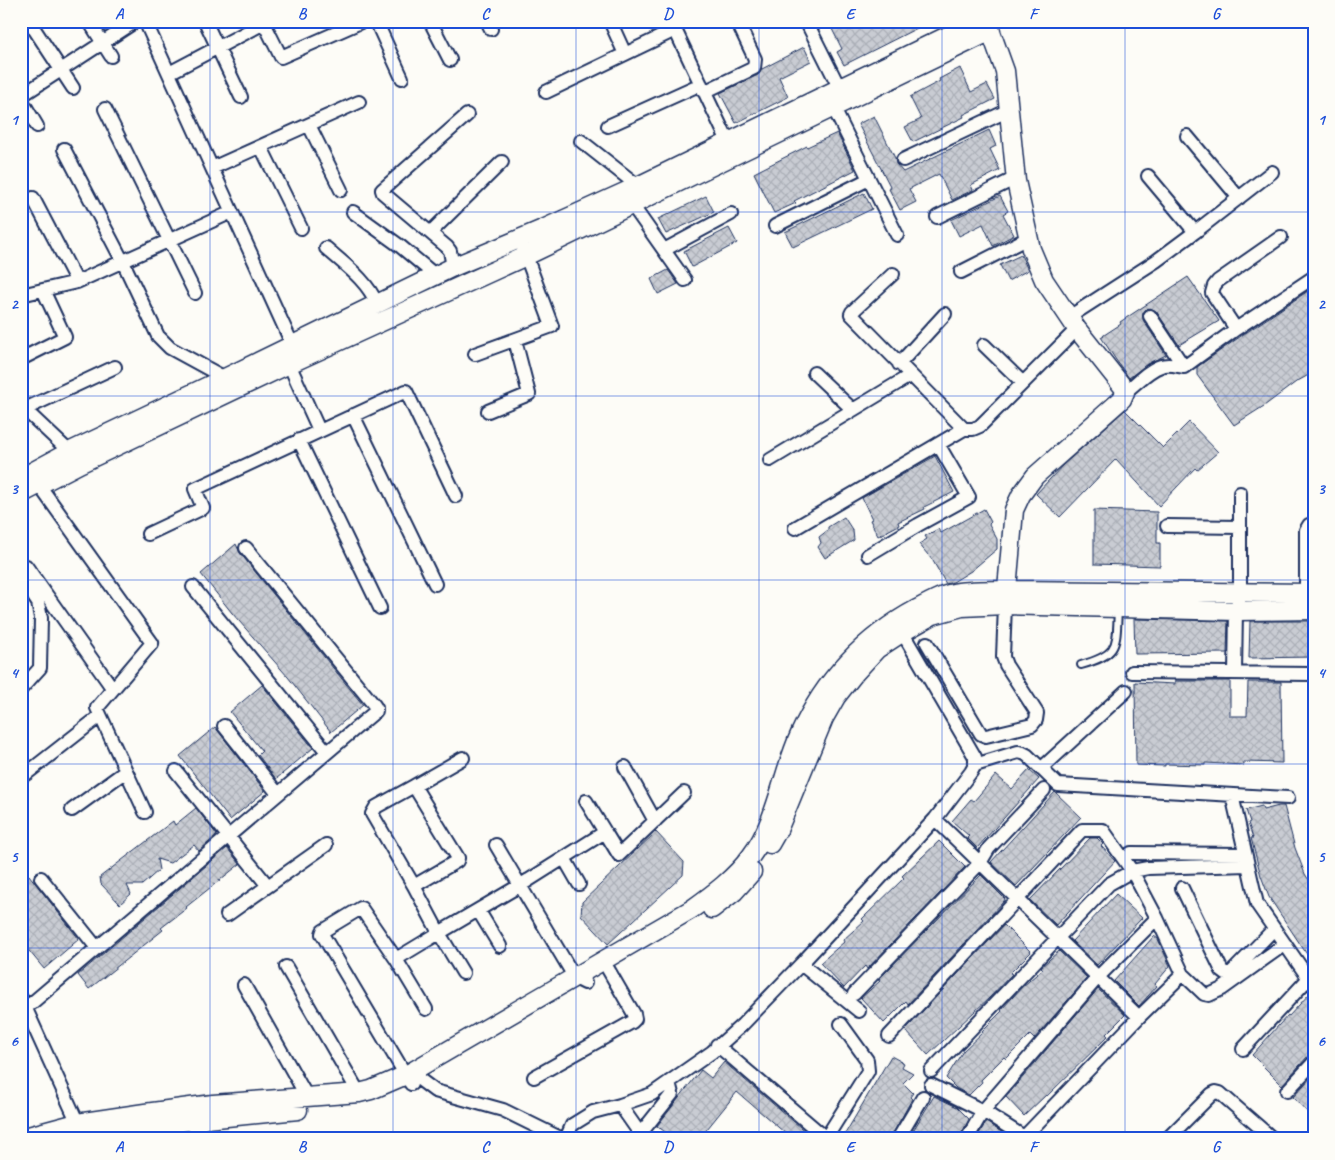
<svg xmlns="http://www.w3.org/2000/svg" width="1335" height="1160" viewBox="0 0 1335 1160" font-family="Caveat,sans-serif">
  <defs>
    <pattern id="building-cross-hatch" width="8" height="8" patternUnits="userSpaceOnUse" patternTransform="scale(1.25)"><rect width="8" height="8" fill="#c9ccd3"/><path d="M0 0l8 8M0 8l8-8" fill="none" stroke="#acb0b8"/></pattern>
  </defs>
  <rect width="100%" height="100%" fill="#fdfcf7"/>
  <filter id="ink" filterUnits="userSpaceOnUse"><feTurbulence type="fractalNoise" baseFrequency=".02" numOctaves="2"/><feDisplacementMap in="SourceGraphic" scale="10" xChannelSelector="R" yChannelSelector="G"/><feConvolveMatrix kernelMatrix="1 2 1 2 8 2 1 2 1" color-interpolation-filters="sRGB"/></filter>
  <g filter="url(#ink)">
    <path fill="url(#building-cross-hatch)" stroke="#1b2f5e" d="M846,21H931L844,65L837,52L842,49L832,29Z
      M804,47L811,61L779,77L788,97L736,123L720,93L758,75L762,69Z
      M960,68L971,92L987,84L995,99L963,115L964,117L913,142L905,127L921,119L910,97L940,81L939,79Z
      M874,116L895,158L896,164L903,172L989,130L996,146L990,149L1000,170L971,185L973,190L952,200L939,174L909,189L916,202L900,210L889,189L891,188L858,124Z
      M837,133L855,170L794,201L796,203L774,213L754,173L807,146V147Z
      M864,193L872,209L793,247L785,232Z
      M706,196L714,212L666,234L658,219Z
      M1000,196L1008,211L1003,214L1014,235L993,246L983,224L959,236L951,220Z
      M729,228L737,243L692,267L684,251Z
      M1021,255L1028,270L1008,281L1000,265Z
      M668,270L678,284L658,294L651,279Z
      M1188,277L1219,321L1179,345L1156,311L1150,308L1146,309L1143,313V320L1166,355L1147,364L1129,378L1116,360L1101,337L1121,324L1120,322Z
      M1314,287V372L1296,382L1264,406L1234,425L1197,375V367L1241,336Z
      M1125,410L1163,448L1189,422L1218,452L1197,470L1195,468L1159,506L1116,459L1060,517L1036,494L1063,465Z
      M935,456L954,492L924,507L925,509L898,522L899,525L878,536L870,520L872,519L862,498Z
      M984,509L991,522L989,524L997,539V549L971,571L953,582L946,584L933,561L919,544L927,539L925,536L938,529L941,533Z
      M1094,510L1157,512V543H1160V566L1094,564Z
      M844,517L853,531L854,540L825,558L818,547L821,543L819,537L828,530V527Z
      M236,544L240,553L363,705L331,732L288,677L232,613L201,574Z
      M1134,619L1228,621L1227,653L1135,654Z
      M1250,621H1314V657L1249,658Z
      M1175,681H1230V716H1247L1248,682H1281L1282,763L1244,762V765L1205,763V765L1165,764V766L1136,765L1135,682L1175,684Z
      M262,685L313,748L276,779L258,755L262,751L230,712Z
      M215,727L265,791L230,820L180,756Z
      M1029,770L1039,779L977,848L967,838L969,836L952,821L971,799L974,801L996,775L1012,789Z
      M1055,792L1081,817L1016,886L991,862Z
      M1262,806L1263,810L1279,806H1284L1295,848L1305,874L1314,888V965L1269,897L1261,876L1251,838H1253L1248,823L1250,822L1246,810Z
      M196,808L217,835L199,851L194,845L170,863L157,859L159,870L142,885H127L131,894L120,904L101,884L100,877L173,821L175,825Z
      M656,832L684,862L683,875L608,944L581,915L582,902Z
      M1090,838H1097L1103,844L1101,846L1115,861L1056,925L1030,900Z
      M939,841L965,867L867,969L865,966L844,988L820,963L844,942L843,940L864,921L862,919L904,878L902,876Z
      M227,848L240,864L186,907L187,908L161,928L163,930L89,989L78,975Z
      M29,875L79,939L44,969L25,946L26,944L21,938V882Z
      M981,875L1005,899L1004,901L908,1004L906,1001L884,1023L861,998L880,981L878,980Z
      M1116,894L1142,918L1097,965L1072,941Z
      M1004,925L1031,952L1010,973L1012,974L989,998L928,1055L905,1030Z
      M1154,936L1158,939L1170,966L1155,984L1157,986L1139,1006L1114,981Z
      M1059,951L1087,978L1034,1039L1030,1035L1006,1059L1004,1057L981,1080L982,1082L969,1095L956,1088L946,1078L963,1051L983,1032L982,1031L1002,1011L1001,1010L1023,986L1043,969L1041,967Z
      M1098,989L1125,1015L1106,1034L1108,1036L1047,1096L1046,1095L1024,1116L1006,1097Z
      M1310,993L1314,994V1054L1308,1056L1282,1085L1252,1055L1288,1015L1289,1016Z
      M891,1056L904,1063L902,1067L913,1073L903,1083L913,1093L910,1097L912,1099L890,1139H842Z
      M724,1062L765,1097L814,1139H792L737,1092L699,1139H675L657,1126L701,1070L711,1078Z
      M1314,1074V1119L1293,1097Z
      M934,1096L957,1107L969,1119L959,1139H908Z
      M986,1122L1012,1139H976Z"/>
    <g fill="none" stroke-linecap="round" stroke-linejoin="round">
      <defs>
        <path id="lane" d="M1081,665C1120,654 1116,646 1118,609"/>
        <path id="street" d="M29,21L73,88
          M89,21L111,56
          M145,21L292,344L289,364L319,430
          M205,21L241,97
          M263,21L281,57L363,21
          M376,21L402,78
          M430,21L450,60
          M487,21L491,29
          M610,21L625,54
          M671,21L732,150
          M806,21L843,95
          M169,73L268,21
          M546,92L675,30
          M704,92L754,68L755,59L737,21
          M21,96L136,21
          M21,99L37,126
          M830,101L897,235
          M105,109L195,293
          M309,125L341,190
          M608,126L701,84
          M1187,136L1239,198
          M581,141L638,186
          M261,147L301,228
          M64,149L123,262L158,336L170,348L225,378
          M903,160L1009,110
          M212,168L359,102
          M1148,176L1195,232
          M33,198L77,282
          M632,205L685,280
          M353,212L400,246L436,276
          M937,217L1016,178
          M775,226L869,179
          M431,232L502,162
          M326,248C345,265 367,280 377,304
          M664,250L731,214
          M453,267L450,251L447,247L383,193L382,190L467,115
          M961,272L1028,238
          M893,274L852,312L851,314L964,429H973L980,426L1077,329
          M21,295L77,282L232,212
          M1150,316L1184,367
          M1069,317L1156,261L1195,232L1272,172
          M1236,329L1212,293L1214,286L1218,281L1281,237
          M984,345L1022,382
          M475,354L552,326L523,248
          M21,359L65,337L43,290
          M899,364L945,314
          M814,373L853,410
          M1125,392C1136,384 1148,370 1161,366C1168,363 1177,366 1184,367L1236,329L1314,277
          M21,406L74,456
          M25,409L115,367
          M488,411L529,394L515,340
          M353,415L435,584
          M299,440L380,608
          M770,460L911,375
          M39,485L152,643L97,708L145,812
          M1167,526L1240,527V493
          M795,528L964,429
          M148,534L203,508L195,489L406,391L456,496
          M868,555L918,525L969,497L938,444
          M26,566L113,689
          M21,577L38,603L41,618L40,668L21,689
          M193,587L327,752
          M1306,593V530L1309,525H1314
          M927,643L981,734L986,736L1032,725L1036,720L1037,713L1006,665L1003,657L1005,605
          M1132,672L1312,674
          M1235,673L1236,611L1240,591V527
          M224,726L278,794
          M975,765L1018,752L1023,753L1027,755L1058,785L1288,798
          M625,767L655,821
          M1041,769L1126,691
          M176,771L268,886
          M26,774L100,716
          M1232,795L1257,904L1314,986
          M586,801L605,832
          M72,810L126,771
          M935,819L1139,1017
          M496,845L575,978L585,983
          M1131,853L1245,854
          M564,858L579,884
          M41,878L97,948
          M414,886L372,814L376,807L414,786
          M1182,888L1222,971L1226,974L1232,972L1274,929
          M478,910L500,946
          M227,915L326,845
          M396,959L426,1009
          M801,964L859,1011
          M286,967L359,1093
          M463,973L439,933L529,880L605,832L619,855L684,793
          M244,985L307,1097
          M854,994L980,863L989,848L1044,790
          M21,998L81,1130
          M26,1008L376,711V708L374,705L246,548
          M889,1036L1082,830H1103L1132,871L1157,918L1183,974L1204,994L1209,995L1222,989L1285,944
          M717,1045L827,1139
          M1243,1049L1309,978
          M931,1071L1109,884L1132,871L1148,868L1248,865
          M534,1077L632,1022L635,1019L634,1014L608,969
          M419,1079L435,1091L503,1110L562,1139
          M411,1084L322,934L323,931L361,908L396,959L439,933L414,886L457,861L458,858L414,786L463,758
          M931,1085L983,1111L1024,1137L1025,1139
          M1287,1091L1314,1062
          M620,1105L641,1135
          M185,1118L187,1121L209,1139
          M1024,1137L1139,1017L1183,974
          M826,1138L868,1071L867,1060L841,1024
          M566,1139L572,1125L593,1112L620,1105L652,1094L712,1052L742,1025L801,964L935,819L971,772L975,765V757L898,625
          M644,1139L641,1135V1133L672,1094L669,1082
          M898,1139L923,1097
          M967,1139L983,1111L1098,977L1157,918
          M1167,1139L1212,1094L1216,1092L1220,1093L1273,1139"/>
        <path id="secondary" d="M987,21L1005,71L1016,181L1031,249L1044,280L1077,329L1123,387L1125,392L1122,399L1035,476L1021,495L1014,510L1006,600
          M21,478L69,452L225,378L453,267L543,229L638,186L978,21
          M21,494L81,463L289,364L526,256L991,31
          M770,844L778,830L824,718L836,697L855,673L877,649L903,632L933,615L962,607L1005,605L1236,611L1314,610
          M712,909L734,892L752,872
          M21,1138L77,1123L145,1113L213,1104L359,1093L371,1090L406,1075L692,909C713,894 735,878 751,856C777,821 782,773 800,734C824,680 865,637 917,609C930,602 944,594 959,592C975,590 992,590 1008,590L1314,593
          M79,1139L187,1121L298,1110"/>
      </defs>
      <use href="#lane" stroke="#1b2f5e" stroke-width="10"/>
      <use href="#street" stroke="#1b2f5e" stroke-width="16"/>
      <use href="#secondary" stroke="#1b2f5e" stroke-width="21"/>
      <use href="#lane" stroke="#fdfcf7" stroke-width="6"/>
      <use href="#street" stroke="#fdfcf7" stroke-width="12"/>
      <use href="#secondary" stroke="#fdfcf7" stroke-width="18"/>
    </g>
  </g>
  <path fill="none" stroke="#1d4ed8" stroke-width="1" stroke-opacity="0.55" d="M210,21V1139M393,21V1139M576,21V1139M759,21V1139M942,21V1139M1125,21V1139M21,212H1314M21,396H1314M21,580H1314M21,764H1314M21,948H1314"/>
  <rect width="1335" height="1160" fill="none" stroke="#fdfcf7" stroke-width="55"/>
  <rect x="28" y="28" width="1280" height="1104" fill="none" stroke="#1d4ed8" stroke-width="2"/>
  <g font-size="16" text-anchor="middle" font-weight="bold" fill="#1d4ed8">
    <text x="119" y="19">A</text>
    <text x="302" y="19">B</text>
    <text x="485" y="19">C</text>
    <text x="668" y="19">D</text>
    <text x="850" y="19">E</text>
    <text x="1033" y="19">F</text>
    <text x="1216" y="19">G</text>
    <text x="14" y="125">1</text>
    <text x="1321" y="125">1</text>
    <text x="14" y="309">2</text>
    <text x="1321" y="309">2</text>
    <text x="14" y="494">3</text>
    <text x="1321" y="494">3</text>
    <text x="14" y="678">4</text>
    <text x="1321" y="678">4</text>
    <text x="14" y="862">5</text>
    <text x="1321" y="862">5</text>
    <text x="14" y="1046">6</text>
    <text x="1321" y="1046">6</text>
    <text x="119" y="1152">A</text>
    <text x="302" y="1152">B</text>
    <text x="485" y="1152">C</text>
    <text x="668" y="1152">D</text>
    <text x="850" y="1152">E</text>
    <text x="1033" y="1152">F</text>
    <text x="1216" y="1152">G</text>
  </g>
</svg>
